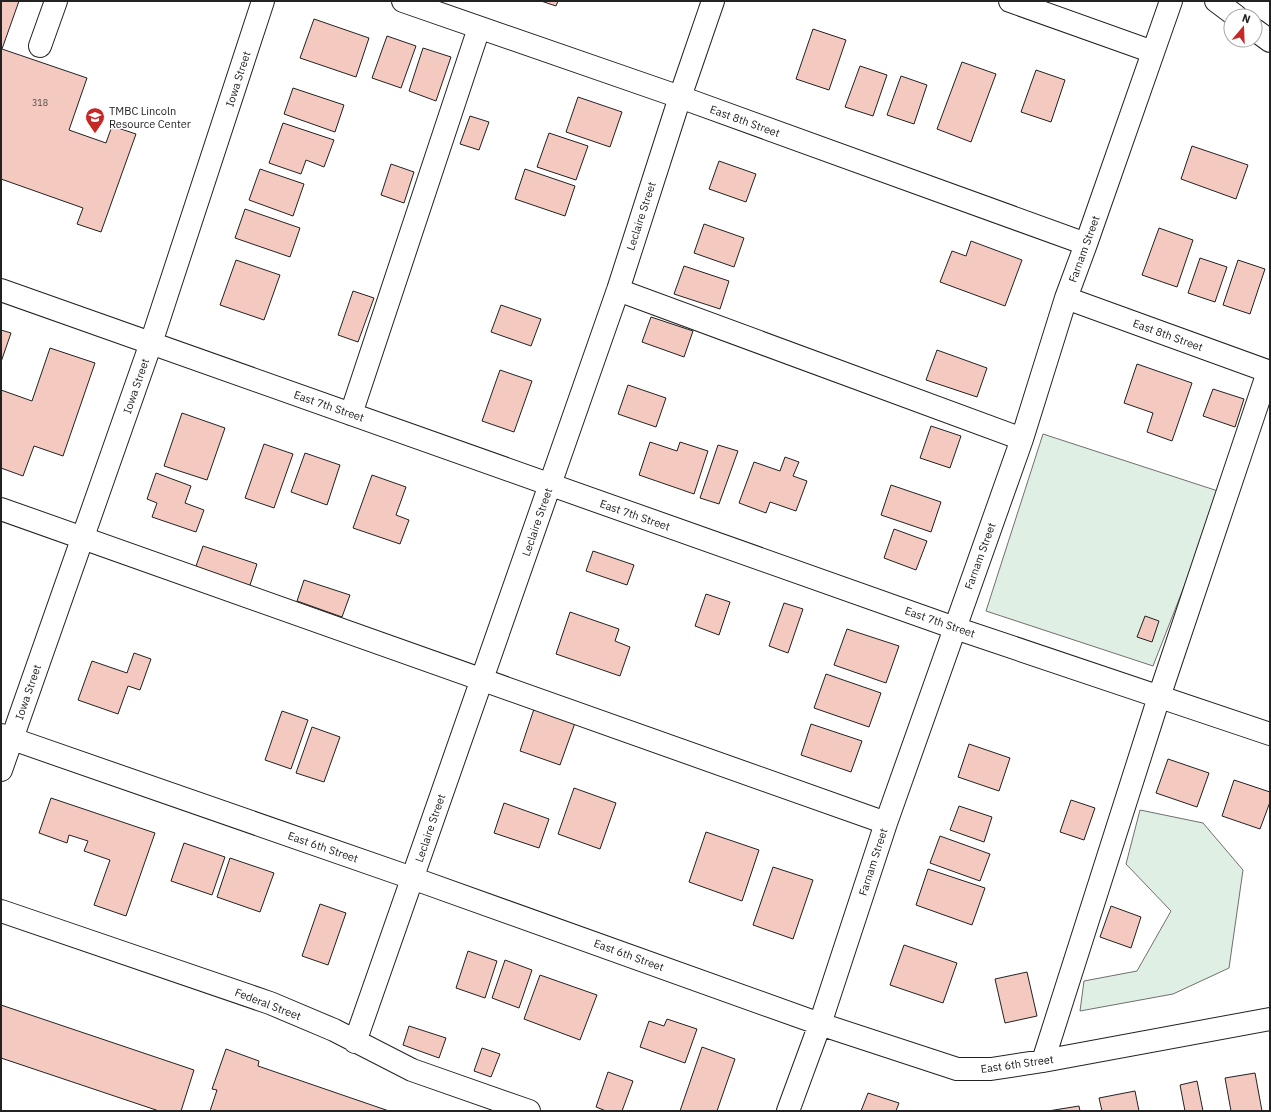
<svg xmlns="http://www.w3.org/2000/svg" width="1271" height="1112" viewBox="0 0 1271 1112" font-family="'IBM Plex Sans',sans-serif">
  <rect width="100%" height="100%" fill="#fff"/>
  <path fill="#e0efe3" stroke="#6f6f6f" d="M1043,434L1221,492L1153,666L986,611Z
    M1140,810L1203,823L1243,870L1229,968L1173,994L1080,1011L1084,981L1137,971L1171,911L1126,864Z"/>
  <path fill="#f3c9c0" stroke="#222" d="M1,1H19L2,49L87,78L69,130L106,143L112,126L136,134L101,232L77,224L83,208L1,179Z
    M541,1H558L556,6Z
    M314,19L369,38L356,77L300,58Z
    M813,29L846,40L829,90L796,79Z
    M387,36L416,46L401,88L372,78Z
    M423,48L451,57L436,101L409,91Z
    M962,62L996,74L971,142L937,129Z
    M860,66L887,75L873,116L845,107Z
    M1036,70L1065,80L1051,122L1021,112Z
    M901,76L927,85L914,124L887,115Z
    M293,88L344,105L335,132L284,114Z
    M578,97L622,112L610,147L566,132Z
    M470,116L489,122L479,150L460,144Z
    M283,123L334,140L324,167L306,160L301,174L269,163Z
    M549,133L588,146L576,180L537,167Z
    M1192,146L1248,165L1236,199L1181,179Z
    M719,161L756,174L746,202L709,189Z
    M391,164L414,172L404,203L381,195Z
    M260,169L304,184L293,216L249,200Z
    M525,169L575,186L565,216L515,199Z
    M245,209L300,228L290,257L235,238Z
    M704,224L744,238L734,267L694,253Z
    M1159,228L1193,240L1177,287L1142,275Z
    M971,241L1022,260L1005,306L940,282L952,251L966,256Z
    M1200,258L1227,267L1215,302L1188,293Z
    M236,260L280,275L264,320L220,305Z
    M1238,260L1265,269L1250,314L1223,305Z
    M684,266L729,281L720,309L674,294Z
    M353,291L374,298L358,342L338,335Z
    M501,305L541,319L531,346L491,332Z
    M651,317L693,331L684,357L642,342Z
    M1,330L11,333L1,362Z
    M50,348L95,363L63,456L34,446L23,476L1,468V390L32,401Z
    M937,350L987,368L977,397L926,380Z
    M1137,364L1192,383L1172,441L1147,432L1153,413L1124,403Z
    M500,370L532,381L514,432L482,421Z
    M628,385L666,398L656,427L618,414Z
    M1213,389L1244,399L1235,427L1203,416Z
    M182,413L225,428L207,480L164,466Z
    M931,426L961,436L950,468L920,458Z
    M650,442L677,451L680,442L708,451L694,494L639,475Z
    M264,444L293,454L274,508L245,498Z
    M718,445L738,451L719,504L700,498Z
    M305,453L340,465L327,505L291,492Z
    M785,457L799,462L793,476L807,481L796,511L770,502L766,513L739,503L754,462L780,471Z
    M156,473L191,486L185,503L204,510L196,532L152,517L157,503L147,499Z
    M372,475L406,487L396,515L409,520L400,544L353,528Z
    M891,485L941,502L931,532L881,515Z
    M894,529L927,541L916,570L884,558Z
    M203,546L257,564L249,588L195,569Z
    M593,551L634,565L627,585L586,571Z
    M304,580L350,595L342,617L297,601Z
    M706,594L730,602L719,635L695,626Z
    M784,603L803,609L788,653L769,646Z
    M570,612L619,629L615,641L630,647L620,676L556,654Z
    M1145,616L1159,621L1152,642L1137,637Z
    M847,629L899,646L886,683L834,665Z
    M134,653L151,659L140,690L128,686L118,714L78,700L92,661L127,673Z
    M826,674L881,693L869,727L814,708Z
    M534,709L575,723L560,765L520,751Z
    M282,711L308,720L291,769L265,760Z
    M811,724L862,741L851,772L801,755Z
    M312,727L340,737L324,782L296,773Z
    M969,744L1010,758L999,791L958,777Z
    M1168,759L1209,773L1197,807L1156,793Z
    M1234,780L1270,792V802L1260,829L1222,816Z
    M574,788L616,803L600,849L558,834Z
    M51,798L155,833L126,916L94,905L110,860L84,851L88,841L69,835L67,843L39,833Z
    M1071,800L1095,808L1084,840L1060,832Z
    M504,803L549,819L539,848L494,833Z
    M959,806L992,817L984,842L950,830Z
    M706,832L759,850L742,901L689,882Z
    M940,836L990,854L980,881L930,863Z
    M184,843L225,857L212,895L171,881Z
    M230,858L274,873L260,912L217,897Z
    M773,867L813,880L793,939L753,925Z
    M928,869L985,888L972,925L916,905Z
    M320,904L346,913L328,965L302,956Z
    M1111,906L1141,917L1131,948L1100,937Z
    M904,945L957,963L943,1003L890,985Z
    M468,951L497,961L485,998L456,988Z
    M505,960L532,970L519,1008L492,998Z
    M1027,972L1037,1016L1005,1023L995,979Z
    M540,975L597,995L580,1040L524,1019Z
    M1,1005L194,1070L181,1111H159L1,1058Z
    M667,1019L697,1029L685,1063L640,1047L649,1021L664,1026Z
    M409,1026L446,1038L439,1058L403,1045Z
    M702,1047L735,1059L717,1111H680Z
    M482,1048L500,1054L491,1077L474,1071Z
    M226,1049L259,1061L258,1066L389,1111H210L217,1090L212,1089Z
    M608,1072L633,1081L622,1111H606L596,1107Z
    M1255,1073L1262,1111H1231L1225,1078Z
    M1197,1081L1203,1111H1185L1180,1085Z
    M1135,1091L1139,1111H1102L1099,1098Z
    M868,1093L899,1103L896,1111H861Z
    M1079,1106L1080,1111H1048Z"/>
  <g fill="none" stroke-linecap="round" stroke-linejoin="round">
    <defs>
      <path id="minor" d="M403,1L680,97L1086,244
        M1010,1L1153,52
        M1216,1L1236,16
        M1255,30L1270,41
        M40,46L56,1
        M1,290L955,628L1270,734
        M618,290L1022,439
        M1066,298L1270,372
        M351,414L479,28
        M1,509L886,823
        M1,735L412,878L820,1024L957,1069H991L1043,1061L1270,1019
        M1,770L151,343L263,1
        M1,911L270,1003L334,1030L412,1070L529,1111
        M355,1042L618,290L680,97L713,1
        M1043,1061L1159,697L1268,372
        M788,1111L820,1024L886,823L1022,439L1066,298L1086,244L1171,1"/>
    </defs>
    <use href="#minor" stroke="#222" stroke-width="24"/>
    <use href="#minor" stroke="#fff" stroke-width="22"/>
  </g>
  <defs>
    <symbol id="school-pin" viewBox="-11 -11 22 30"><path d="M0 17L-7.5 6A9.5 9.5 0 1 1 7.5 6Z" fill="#c62828" stroke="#fff"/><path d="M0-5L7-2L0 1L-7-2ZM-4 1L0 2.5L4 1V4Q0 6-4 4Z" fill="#fff"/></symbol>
  </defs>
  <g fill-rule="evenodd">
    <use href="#school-pin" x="84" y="106" width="22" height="30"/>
  </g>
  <g text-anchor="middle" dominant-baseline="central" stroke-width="3" stroke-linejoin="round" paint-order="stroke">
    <g font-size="9" fill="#564c4a">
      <text x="40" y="102">318</text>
    </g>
    <g font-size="11" fill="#222" stroke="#fff">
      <text transform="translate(238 79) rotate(-72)">Iowa Street</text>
      <text transform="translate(745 121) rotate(20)">East 8th Street</text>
      <text transform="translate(641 216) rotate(-72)">Leclaire Street</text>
      <text transform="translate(1084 249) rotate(-70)">Farnam Street</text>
      <text transform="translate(1168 335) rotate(20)">East 8th Street</text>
      <text transform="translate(136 386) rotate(-71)">Iowa Street</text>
      <text transform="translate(329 406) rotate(19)">East 7th Street</text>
      <text transform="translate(635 515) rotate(19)">East 7th Street</text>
      <text transform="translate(537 522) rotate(-71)">Leclaire Street</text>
      <text transform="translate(980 556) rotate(-70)">Farnam Street</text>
      <text transform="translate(940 622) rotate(19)">East 7th Street</text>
      <text transform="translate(28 692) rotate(-71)">Iowa Street</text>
      <text transform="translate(430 828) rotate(-71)">Leclaire Street</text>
      <text transform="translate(323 847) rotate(19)">East 6th Street</text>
      <text transform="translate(873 862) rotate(-72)">Farnam Street</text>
      <text transform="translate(629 955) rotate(20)">East 6th Street</text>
      <text transform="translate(268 1004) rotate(21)">Federal Street</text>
      <text transform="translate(1017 1064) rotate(-8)">East 6th Street</text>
    </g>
    <g font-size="11" fill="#222" stroke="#fff" text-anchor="start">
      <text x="109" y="111">TMBC Lincoln<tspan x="109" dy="13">Resource Center</tspan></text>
    </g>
  </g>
  <rect width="1271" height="1112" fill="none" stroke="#222222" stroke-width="4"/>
  <g transform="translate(1243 28) rotate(19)"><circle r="19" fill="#ffffff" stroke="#a7a7a7"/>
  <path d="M0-3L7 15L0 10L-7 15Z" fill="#c62828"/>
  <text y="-6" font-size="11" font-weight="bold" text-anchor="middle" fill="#222222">N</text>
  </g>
</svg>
